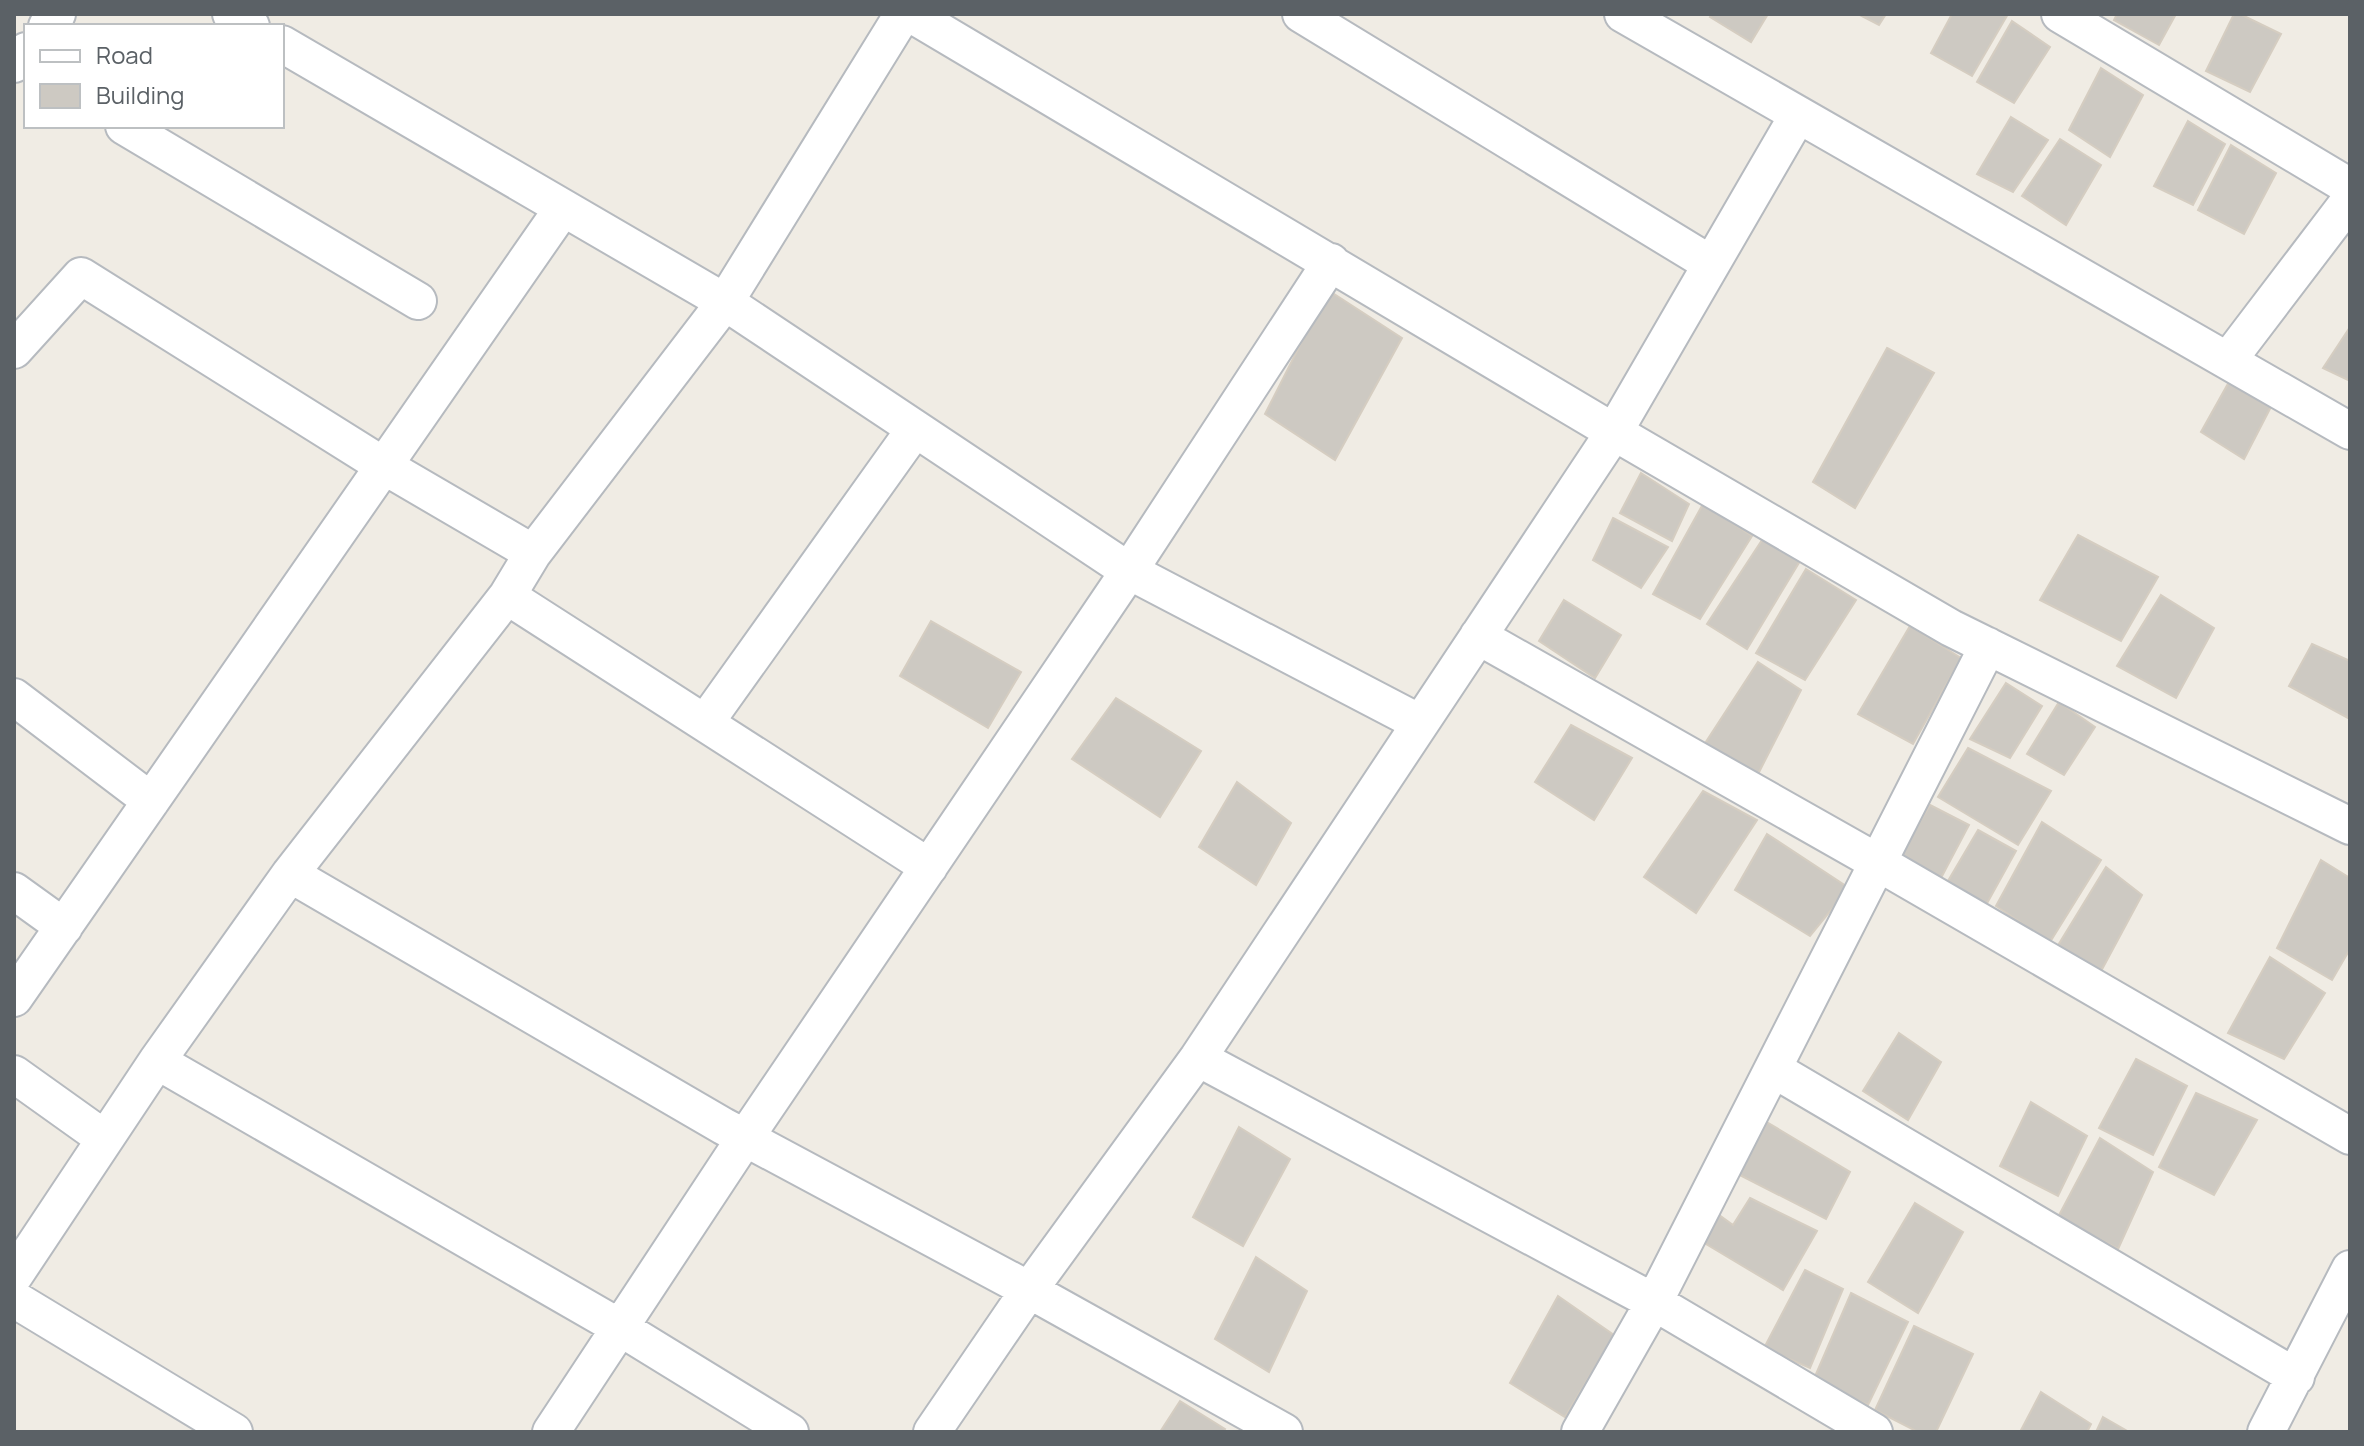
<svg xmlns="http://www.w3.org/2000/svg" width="2364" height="1446" viewBox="0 0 2364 1446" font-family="Manrope,sans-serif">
  <rect width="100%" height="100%" fill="#f0ece4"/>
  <path fill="#cdc9c2" stroke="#d5cdc1" stroke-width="2" d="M1712,14H1768L1751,42L1710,17Z
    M1858,14H1886L1879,25Z
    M1952,14H2008L1972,76L1931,53Z
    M2117,14H2176L2159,45L2114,20Z
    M2234,14H2240L2281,34L2250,92L2206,71Z
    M2012,21L2050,47L2014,103L1977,82Z
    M2101,68L2143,95L2110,157L2069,130Z
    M2011,117L2048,140L2013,192L1977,174Z
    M2188,121L2225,144L2193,205L2154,186Z
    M2060,139L2101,165L2066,225L2022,196Z
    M2231,145L2276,173L2244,234L2198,210Z
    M1328,290L1402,338L1335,460L1265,414Z
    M2350,327V381L2323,368Z
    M1887,348L1934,373L1855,508L1813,482Z
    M2234,373L2275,399L2244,459L2201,432Z
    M1641,473L1689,504L1672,541L1620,513Z
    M1703,504L1752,536L1700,619L1653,594Z
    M1613,518L1668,547L1641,588L1593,560Z
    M2078,535L2158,577L2121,641L2040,600Z
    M1762,540L1800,561L1747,649L1707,624Z
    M1806,569L1856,600L1805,680L1756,653Z
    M2161,595L2214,628L2176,698L2117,666Z
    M1564,600L1621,635L1595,678L1539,641Z
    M931,621L1021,672L988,728L900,676Z
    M1910,626L1961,658L1913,744L1858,714Z
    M2312,644L2350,661V719L2289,686Z
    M1758,662L1801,690L1756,778L1702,748Z
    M2006,683L2042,706L2010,758L1970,739Z
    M1116,698L1201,751L1160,817L1072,759Z
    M2059,702L2095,727L2064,775L2027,754Z
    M1571,725L1632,758L1594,820L1535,782Z
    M1968,748L2051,791L2018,845L1938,797Z
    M1237,782L1291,823L1256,885L1199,847Z
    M1703,791L1757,820L1696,913L1644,877Z
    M1930,805L1969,825L1940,880L1899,857Z
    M2042,822L2101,860L2050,942L1996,906Z
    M1978,830L2016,851L1986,905L1948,881Z
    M1767,834L1849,888L1810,936L1735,890Z
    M2321,860L2350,878V949L2332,980L2277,948Z
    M2106,867L2142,895L2100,973L2057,947Z
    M2270,957L2325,993L2284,1059L2228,1033Z
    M1899,1033L1941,1062L1908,1120L1863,1091Z
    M2136,1059L2187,1086L2153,1155L2099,1128Z
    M2196,1093L2257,1120L2214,1195L2159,1167Z
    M2031,1102L2087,1136L2058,1196L2000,1166Z
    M1765,1121L1850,1172L1826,1219L1732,1171Z
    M1239,1127L1290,1159L1243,1246L1193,1217Z
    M2100,1138L2153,1172L2118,1249L2058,1217Z
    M1750,1198L1817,1231L1783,1290L1701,1241L1719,1215L1733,1225Z
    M1915,1203L1963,1232L1918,1313L1868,1282Z
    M1256,1257L1307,1291L1269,1372L1215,1339Z
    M1805,1270L1843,1289L1810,1368L1764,1348Z
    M1851,1293L1908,1322L1868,1405L1813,1381Z
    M1558,1296L1614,1335L1565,1417L1510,1383Z
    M1914,1326L1973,1354L1936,1432H1918L1875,1410Z
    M2041,1392L2091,1424L2087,1432H2020Z
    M1180,1401L1225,1429L1223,1432H1160Z
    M2103,1417L2129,1432H2096Z"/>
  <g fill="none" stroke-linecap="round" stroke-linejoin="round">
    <defs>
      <path id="minor" d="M231,14L251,26
        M911,14L1614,432L1951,628L2350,826
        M1301,14L1711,264
        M1623,14L2350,431
        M2060,14L2350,187
        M47,26L57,14
        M282,44L725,302L1129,571L1420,723
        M14,64L26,51
        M124,126L418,301
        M14,350L81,276L384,466L533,553
        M2229,359L2350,200
        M507,596L929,867
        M1478,636L1877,862L2350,1136
        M14,697L151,801
        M705,723L915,429
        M290,874L723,1126L1029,1290L1284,1432
        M14,891L64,927
        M14,998L563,208
        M1198,1058L1654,1302L1874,1432
        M157,1061L619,1327L790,1432
        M1773,1069L2296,1377
        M14,1074L105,1139
        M14,1276L157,1061L290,874L507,596L533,553L725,302L903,14
        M14,1299L234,1432
        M551,1432L745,1138L1129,571L1331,262
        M932,1432L1029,1290L1198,1058L1614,432L1798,115
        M1580,1432L1654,1302L1988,646
        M2266,1432L2350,1269"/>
    </defs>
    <use href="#minor" stroke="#b6babf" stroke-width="40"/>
    <use href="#minor" stroke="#fff" stroke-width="36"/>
  </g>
  <rect width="2364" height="1446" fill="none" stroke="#5b6166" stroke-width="32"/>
  <rect x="24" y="24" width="260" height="104" fill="#ffffff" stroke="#bdc0c2" stroke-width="2"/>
  <rect x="40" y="50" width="40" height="12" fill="#ffffff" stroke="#bdc0c2" stroke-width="2"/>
  <text x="96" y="64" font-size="24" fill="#5b6166">Road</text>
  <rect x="40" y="84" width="40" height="24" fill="#cdc9c2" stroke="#bdc0c2" stroke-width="2"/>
  <text x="96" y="104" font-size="24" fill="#5b6166">Building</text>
</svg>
